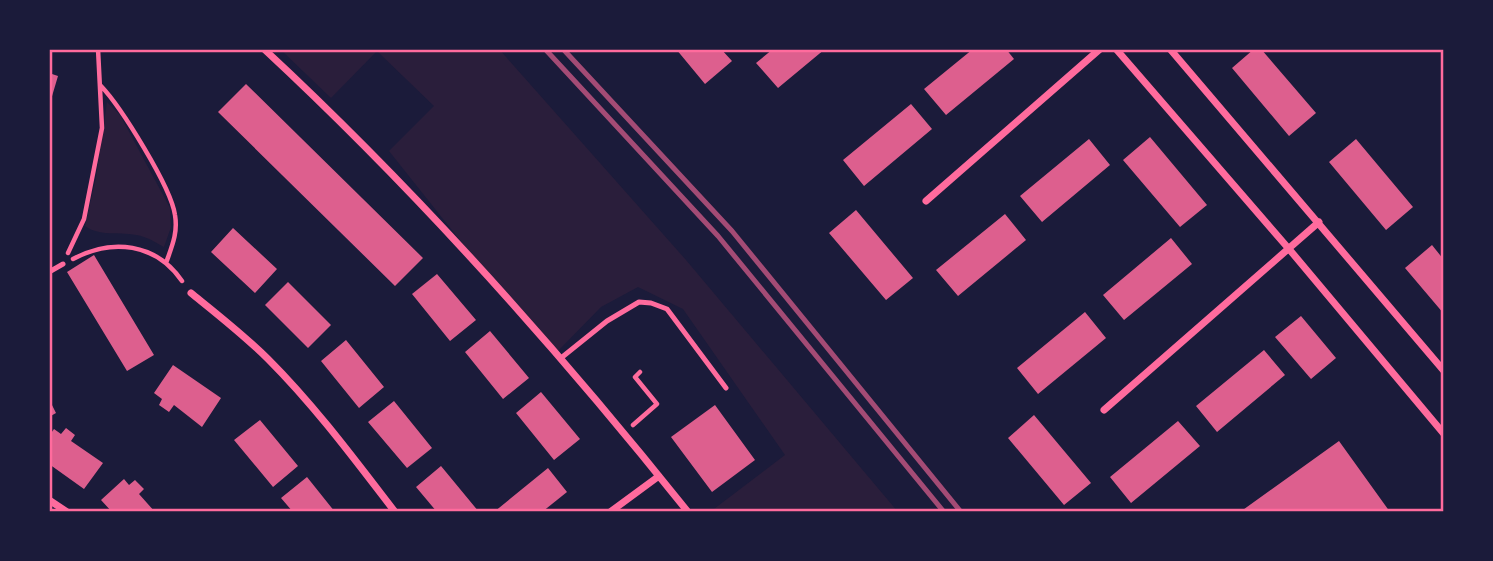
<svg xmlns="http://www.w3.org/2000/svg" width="1493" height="561" viewBox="0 0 1493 561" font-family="'PT Sans Narrow',sans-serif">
  <rect width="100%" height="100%" fill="#1b1b3a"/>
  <path fill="#2a1e3b" d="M280,49H499L686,260L898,512H710L785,455L683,309L638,287L601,307L556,353L486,273L389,151L434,106L377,51L331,98Z
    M107,102L120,115L170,208L171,227L164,247C158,244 151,239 144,237C125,230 101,238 85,226L96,177Z"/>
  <path fill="#dd5f8e" d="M676,49H721L732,61L705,84Z
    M773,49H825L778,88L756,63Z
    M973,49H1006L1014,59L946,115L924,89Z
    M1254,49H1261L1316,113L1289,136L1232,68Z
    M49,73L58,76L50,103L49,102Z
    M246,84L423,258L395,286L218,112Z
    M911,104L932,129L864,186L843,160Z
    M1150,137L1207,205L1180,227L1123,160Z
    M1089,139L1110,165L1042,222L1020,196Z
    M1356,139L1413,207L1386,230L1329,162Z
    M856,210L913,278L886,300L829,233Z
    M1005,214L1026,240L958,296L936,270Z
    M233,228L277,269L255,293L211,252Z
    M1171,238L1192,264L1124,320L1103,295Z
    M1432,245L1444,260V314L1405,268Z
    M94,255L154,355L127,371L67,272Z
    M437,274L476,320L450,341L412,294Z
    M288,282L331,325L308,348L265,305Z
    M1085,312L1106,338L1038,394L1017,368Z
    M1301,316L1336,358L1311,379L1275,337Z
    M490,331L529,378L503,399L465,352Z
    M346,340L384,387L359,408L321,361Z
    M1264,350L1285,375L1217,432L1196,406Z
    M173,365L221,398L202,427L174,405L169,412L159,405L162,399L154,393Z
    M541,392L580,439L554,460L516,413Z
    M49,399L56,413L49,417Z
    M394,401L432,448L407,468L368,422Z
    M715,405L755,460L712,492L671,437Z
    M1034,415L1091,483L1064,505L1008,438Z
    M260,420L298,466L273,487L234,440Z
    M1178,421L1200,446L1131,503L1110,477Z
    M66,428L75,435L71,441L103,463L84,489L49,464V436L54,429L61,434Z
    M1339,441L1390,512H1240Z
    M441,466L479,512H437L416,487Z
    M548,468L567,492L542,512H494Z
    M307,477L335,512H293L281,498Z
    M124,479L129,485L135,480L144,489L139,494L155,512H112L101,500Z"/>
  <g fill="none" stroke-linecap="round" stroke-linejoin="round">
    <path stroke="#ff6b9d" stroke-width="4.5" d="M101,86C121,107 171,187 175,215C178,233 172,246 166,263
      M68,253L84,219L102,128L98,49
      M73,259C112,238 156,243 182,281
      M633,425L657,404L635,377L640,372"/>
    <path stroke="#ff6b9d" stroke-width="5" d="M49,272L63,264
      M561,358L607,321L639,302L651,303L667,309L726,388"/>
    <path stroke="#ff6b9d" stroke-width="7" d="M264,49C418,192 557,348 688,512
      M1116,49L1289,249L1444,434
      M1170,49L1444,371
      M926,201L1100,49
      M191,293C217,314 244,335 268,359C315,406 355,460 395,512
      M1104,410L1319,222
      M49,500L67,512
      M610,512L659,476"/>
    <path stroke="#a44b75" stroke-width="5" d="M545,49L718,236L944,512
      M563,49L732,231L961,512"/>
  </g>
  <rect width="1493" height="561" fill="none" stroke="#1b1b3a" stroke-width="102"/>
  <rect x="51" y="51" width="1391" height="459" fill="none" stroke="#ff6b9d" stroke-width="2.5"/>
</svg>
